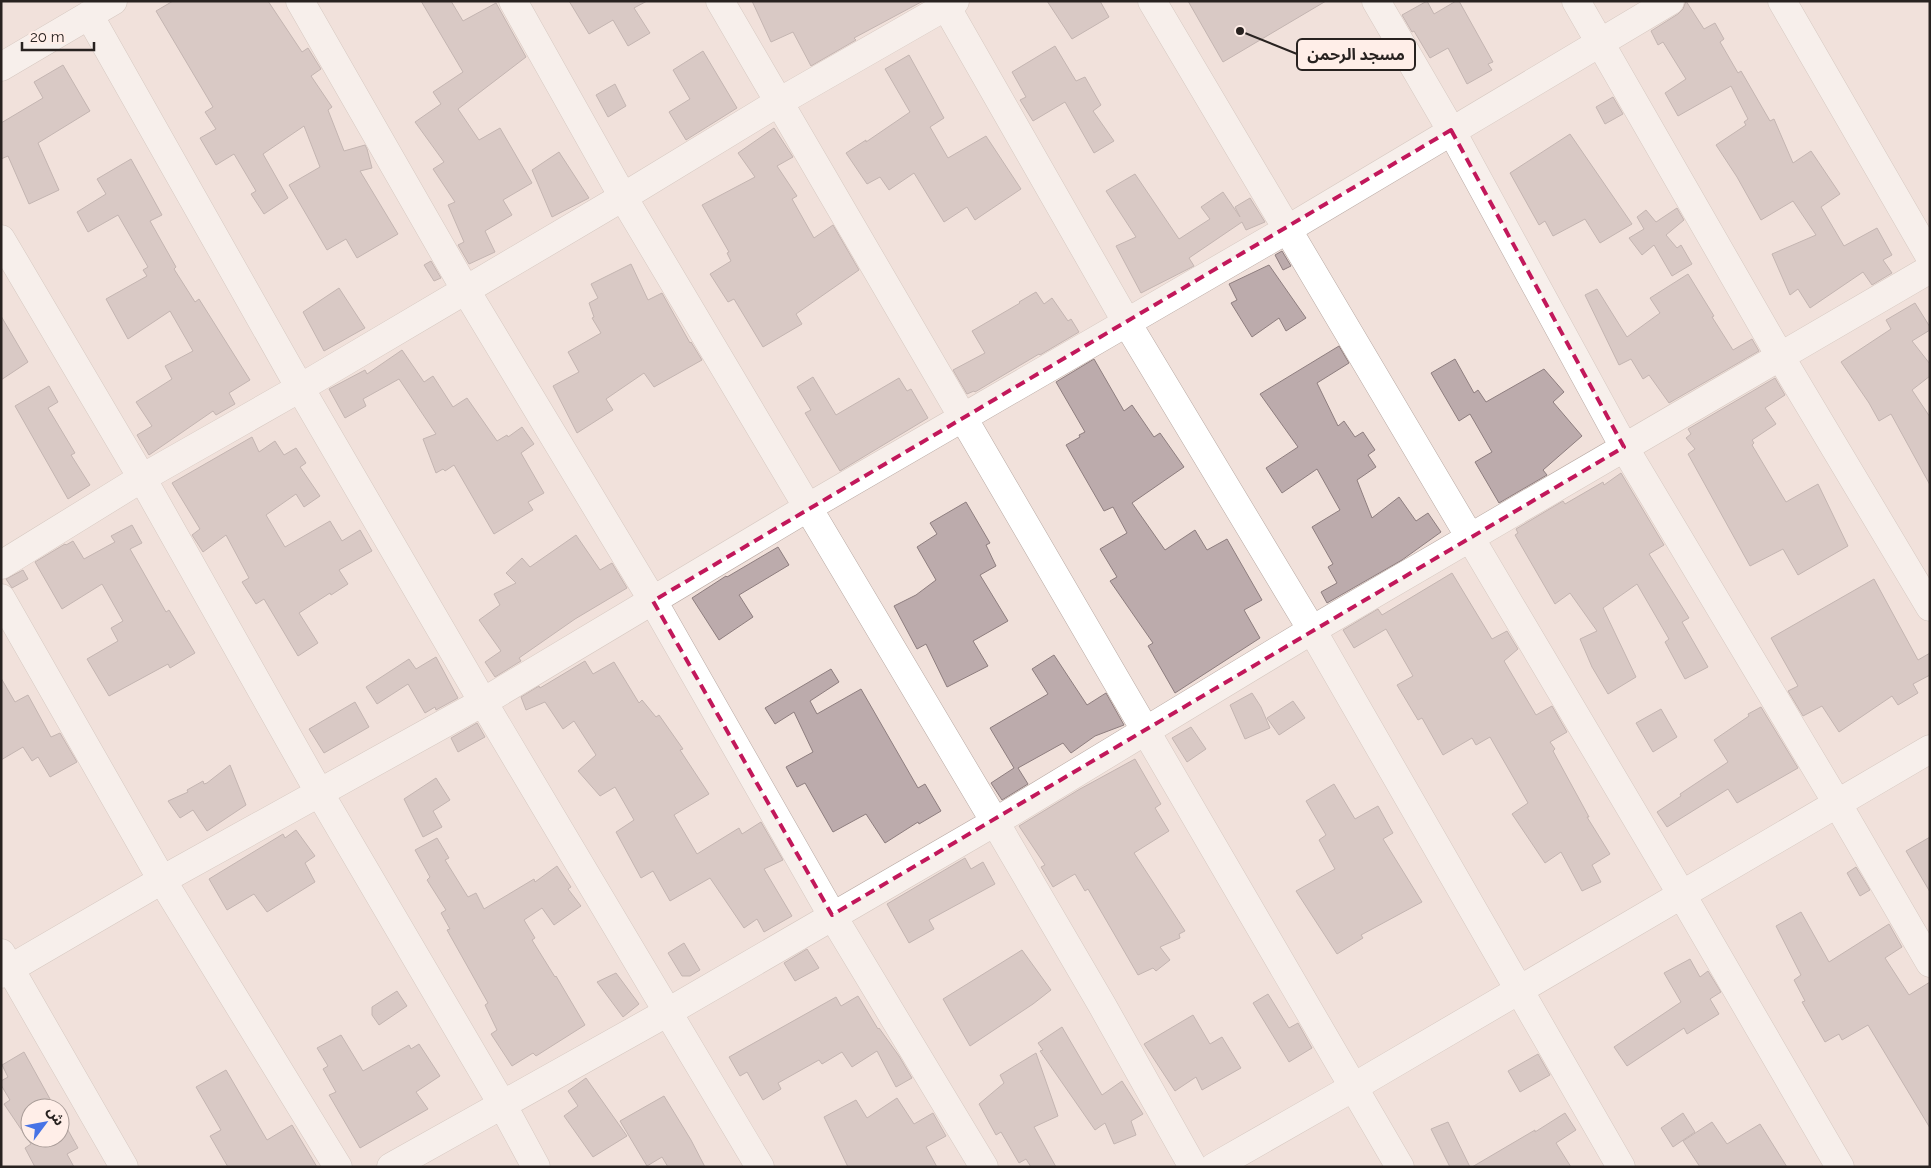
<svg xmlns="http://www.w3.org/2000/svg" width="1931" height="1168" viewBox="0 0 1931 1168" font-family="Raleway,'Noto Sans Arabic',sans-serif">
  <rect width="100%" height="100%" fill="#f1e1db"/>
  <path fill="#bcabac" stroke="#8e7e7f" d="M173,1H268L302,52L308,48L321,69L311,76L332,107L328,110L344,151L365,145L367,149L372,168L360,171L398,234L357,258L346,239L327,250L289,185L320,167L304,126L263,154L288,198L264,214L251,194L256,191L234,154L216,165L200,138L216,129L205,112L213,107L156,11Z
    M421,1H451L463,21L496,3L526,57L458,109L479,140L500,128L532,183L503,200L512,215L485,231L495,252L469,264L458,245L464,242L448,205L455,202L433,169L444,162L415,122L441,104L433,92L463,72Z
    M569,1H647L634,8L650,33L628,46L613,20L589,34Z
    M752,1H923L854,38L856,40L811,66L793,32L771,42Z
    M1047,1H1100L1109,17L1072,39Z
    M1188,1H1326L1223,62Z
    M1427,1L1434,14L1456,1H1459L1493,62L1488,64L1492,70L1467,84L1448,48L1430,58L1414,31L1412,32L1402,15Z
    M1686,1L1704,29L1715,23L1724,39L1720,42L1738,73L1741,71L1770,121L1774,119L1793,163L1811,151L1840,194L1821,207L1844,246L1877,228L1892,255L1883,260L1892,273L1872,285L1863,272L1810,308L1798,289L1790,295L1772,254L1816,235L1793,201L1761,220L1737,177L1716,145L1746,125L1744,122L1748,119L1731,86L1678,116L1665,93L1686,79L1663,42L1658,45L1651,31L1678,14L1683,9Z
    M1055,46L1076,81L1085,77L1101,105L1093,111L1114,141L1094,153L1065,102L1033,121L1020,100L1026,97L1012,72Z
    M703,51L737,108L686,140L669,112L690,99L673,70Z
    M909,55L944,118L930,127L948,158L986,136L1021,189L975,220L967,207L944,222L914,173L889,190L880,177L867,184L846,153L866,140V142L910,112L885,69Z
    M63,65L90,111L38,143L59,190L29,204L8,156L1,159V123L43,98L34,82Z
    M615,84L626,106L608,117L596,95Z
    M1613,97L1623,114L1605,124L1596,107Z
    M774,128L793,157L777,166L797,196L792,199L814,238L833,225L859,270L796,314L802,324L763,347L734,299L728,302L710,274L731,261L727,253L729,252L702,205L755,177L738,153Z
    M1570,134L1632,224L1600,243L1585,219L1553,236L1545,221L1539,225L1510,173Z
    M559,152L589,198L552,217L532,170Z
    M131,159L162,215L150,221L176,267L174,269L195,302L199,299L250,380L229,393L235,404L216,415L213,411L149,455L137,435L152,426L136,402L172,379L165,366L193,351L170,311L128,339L106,299L147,276L143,270L148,267L118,215L88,232L77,212L106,194L97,179Z
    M1135,174L1179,239L1210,219L1201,207L1223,192L1240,217L1235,207L1250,198L1265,222L1246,230L1242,222L1189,258L1194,266L1141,293L1116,246L1136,237L1106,191Z
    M1677,208L1684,220L1666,235L1677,248L1681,245L1692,264L1672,276L1654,245L1642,255L1629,238L1644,229L1637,217L1646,210L1656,222Z
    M1282,251L1291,266L1283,270L1275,255Z
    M431,261L441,278L434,281L424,265Z
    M631,264L648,300L662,293L690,343L691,342L702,360L654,387L644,373L606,399L613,410L577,433L553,386L579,372L568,352L601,333L592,318L594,317L589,303L598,298L591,284Z
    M1269,265L1306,318L1286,331L1279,318L1252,337L1231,303L1237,300L1229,284Z
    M1688,274L1714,316L1712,317L1733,350L1752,339L1759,351L1669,403L1649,375L1643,379L1631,359L1619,365L1585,295L1597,289L1627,337L1660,313L1650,298Z
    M339,288L365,328L324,351L303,312Z
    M1036,292L1044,304L1052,298L1068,321L1071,319L1079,332L1040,355L1039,354L975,392L974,391L967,394L953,370L985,353L972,331L1020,303L1019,302Z
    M1915,303L1930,327V330L1912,341L1930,364V376L1912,390L1930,417V485L1891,414L1879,421L1869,403L1841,362L1891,329L1886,320Z
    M1,316L28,362L1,380Z
    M1339,346L1349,363L1317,383L1338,426L1344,421L1355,437L1363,432L1375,450L1368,455L1376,467L1357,480L1372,518L1399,497L1416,521L1428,513L1441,532L1402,560L1327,603L1321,592L1337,583L1328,567L1333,564L1312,527L1340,510L1317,469L1282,493L1266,468L1298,447L1260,394Z
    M402,350L424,382L433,376L453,407L467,398L497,441L507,435L508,437L522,427L534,444L521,453L544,493L528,502L533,510L494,534L454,465L445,471L443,469L436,473L423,439L436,434L399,379L363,399L366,406L345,418L329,389L365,370L367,374Z
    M1094,359L1124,411L1132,405L1154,437L1160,433L1184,467L1132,503L1165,550L1195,530L1207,550L1227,539L1262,600L1244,610L1260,638L1175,693L1148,646L1153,643L1110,581L1117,577L1100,549L1127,533L1113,507L1104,511L1066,445L1080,437L1079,435L1085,432L1056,382Z
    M1455,359L1474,393L1478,390L1486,402L1544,369L1564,392L1553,402L1582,436L1543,470L1547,475L1499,503L1475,462L1492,452L1470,414L1459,421L1431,373Z
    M813,377L836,415L899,378L907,391L911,389L928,418L840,471L805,413L811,410L797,387Z
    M1775,378L1785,395L1765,408L1776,424L1752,440L1754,443L1752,445L1786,502L1818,484L1848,546L1798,575L1783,549L1750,566L1688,454L1695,449L1686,438L1691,434L1688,429Z
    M49,386L58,402L48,408L75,453L71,455L90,485L68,499L15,406Z
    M252,437L259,452L275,441L284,455L296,448L306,463L300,467L320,496L304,507L296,494L266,515L285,547L330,521L342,541L360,530L372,551L339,570L348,584L331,595L330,593L299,613L318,643L298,656L264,599L256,604L242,582L249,578L226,535L203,552L192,535L200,529L172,483Z
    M1621,473L1664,545L1649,554L1689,618L1682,622L1708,667L1685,679L1665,642L1669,639L1637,584L1603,608L1636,677L1608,694L1592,667L1580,639L1597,631L1570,593L1555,604L1515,535L1518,533L1516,529L1563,501L1565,504L1603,482L1604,485Z
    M966,502L990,543L986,545L996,566L980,575L1008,621L973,641L988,666L947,687L926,644L917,649L894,606L916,595L936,580L917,547L937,534L930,523Z
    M132,525L142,543L130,549L166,612L169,610L195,653L170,668L168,664L109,696L87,659L118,641L111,628L123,621L102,584L62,609L35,562L65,544L66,545L73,541L84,559L115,542L111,536Z
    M576,535L600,570L612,563L627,588L575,619L519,658L521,661L495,677L485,662L501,651L479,620L500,605L494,594L516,583L506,573L522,558L530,567Z
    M778,547L789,565L739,595L753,617L719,640L692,598L726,576L727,577Z
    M23,570L28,579L12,588L6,579Z
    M1452,573L1492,639L1507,631L1518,649L1504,661L1536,715L1552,706L1567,732L1550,742L1555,749L1553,751L1589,817H1587L1610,854L1592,865L1601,882L1582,891L1561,852L1545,863L1512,814L1528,803L1490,737L1476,745L1472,738L1443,755L1422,718L1418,720L1397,685L1413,676L1386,629L1354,648L1343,630L1378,609L1382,615Z
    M1874,579L1918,660L1930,653V675L1913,684L1918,693L1898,705L1892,696L1839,732L1822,706L1803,716L1788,691L1798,686L1771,638Z
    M1054,655L1087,705L1106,693L1124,725L1095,736L1071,753L1063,743L1018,768L1028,784L1002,800L991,783L1014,768L990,728L1048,694L1032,669Z
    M436,657L458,698L436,710L435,707L425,713L408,684L377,704L366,687L409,659L416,669Z
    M585,661L593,674L614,662L639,703L642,700L656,717L659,715L683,749L680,750L709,794L674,815L697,854L739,828L742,834L761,822L783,860L764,869L792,916L764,932L757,919L744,928L710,878L670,901L653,871L641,878L616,832L634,820L615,787L600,796L578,771L596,755L574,721L563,729L545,702L526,710L521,697L539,686L540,688Z
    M831,669L839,682L810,701L817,714L861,689L918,788L925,784L941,811L919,824L918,822L885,843L866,814L833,832L805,783L797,787L786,767L813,752L794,712L775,724L765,708Z
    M1,678L15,702L28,695L51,737L60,733L77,762L50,777L38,757L32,761L23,747L1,760Z
    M1252,693L1261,707L1270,728L1245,739L1230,705Z
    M1293,701L1305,718L1279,735L1267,718Z
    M355,702L369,727L324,753L309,729Z
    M1761,707L1798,768L1737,803L1728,789L1667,827L1657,812L1681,796L1680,794L1728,762L1714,740L1749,716L1748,714Z
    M1661,709L1677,737L1653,752L1636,723Z
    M477,723L485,737L458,752L451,738Z
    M1191,727L1206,749L1187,762L1172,738Z
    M1135,759L1161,804L1155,808L1169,831L1134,853L1185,931L1179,934L1180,938L1160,947L1170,960L1156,971L1153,968L1138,975L1088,889L1085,891L1075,874L1053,887L1041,867L1045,865L1019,826L1080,789Z
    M230,765L246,805L207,831L193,810L180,818L168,801L188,792L187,790L203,781L204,784L207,783Z
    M436,778L450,800L433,811L442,827L423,837L404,799Z
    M1334,784L1355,819L1378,806L1393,833L1383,839L1422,902L1361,935L1363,938L1337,954L1296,891L1335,869L1319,840L1326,835L1306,801Z
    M296,830L315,856L305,863L315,882L267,912L254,894L227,910L209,879L283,834L285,838Z
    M1930,837V892L1906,851Z
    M437,838L449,858L445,860L468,897L476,893L484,909L534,879L535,882L557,866L571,887L568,889L581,906L554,925L542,908L524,920L535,938L532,940L555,977L556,976L585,1025L536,1056L533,1053L512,1066L491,1034L497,1030L485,1005L488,1003L447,930L450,929L441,913L446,910L427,880L430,877L415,850Z
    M965,858L971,869L983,862L995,884L929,920L934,929L909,943L887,904Z
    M1856,867L1870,890L1860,896L1847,873Z
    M1801,912L1829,962L1889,924L1902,947L1885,958L1909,995L1930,982V1128L1868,1025L1842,1040L1839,1034L1825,1042L1802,1002L1805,1001L1794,980L1801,975L1776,926Z
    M684,943L700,970L690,976H682L668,953Z
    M807,949L819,968L795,981L784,963Z
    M1022,950L1051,990L1033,1004L970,1046L943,999Z
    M1690,959L1700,977L1708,971L1721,992L1710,999L1719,1014L1687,1034L1684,1028L1627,1066L1614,1047L1681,1002L1664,973Z
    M616,973L639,1004L623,1017L597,982Z
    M397,991L407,1006L379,1025L372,1015V1007Z
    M1268,994L1289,1028L1298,1023L1312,1048L1289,1062L1253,1003Z
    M858,996L878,1029L879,1028L899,1056L912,1078L896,1087L877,1051L852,1067L842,1052L822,1064L819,1060L778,1083L781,1089L763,1100L747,1072L740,1076L729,1057L836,997L841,1006Z
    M1193,1015L1210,1044L1222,1037L1241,1068L1202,1090L1196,1077L1175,1091L1144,1044Z
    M1062,1027L1102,1095L1122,1081L1143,1114L1131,1121L1136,1135L1114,1144L1105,1123L1095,1130L1040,1051L1043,1050L1038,1043Z
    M341,1035L363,1071L409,1045L411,1049L419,1044L440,1076L416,1092L428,1109L360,1148L329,1095L336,1092L323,1069L328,1066L317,1048Z
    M24,1052L55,1108H30V1138H60V1116L78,1148L67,1154L74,1167H35L25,1148L31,1144L4,1104L10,1100L1,1085V1081L8,1077L2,1065Z
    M1036,1053L1058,1116L1034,1127L1056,1167H1031L1026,1159L1019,1163L1001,1132L996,1135L979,1104L1004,1083L1000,1075Z
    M1538,1054L1550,1075L1520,1092L1508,1071Z
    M226,1070L267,1140L292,1125L317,1167H228L210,1136L221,1130L196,1087Z
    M586,1078L627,1136L593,1157L564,1116L578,1106L568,1091Z
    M664,1096L691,1140L705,1167H668L662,1157L647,1166L620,1121Z
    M897,1098L914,1124L933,1113L946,1136L926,1147L937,1167H848L824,1117L856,1100L867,1118Z
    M1565,1113L1576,1130L1556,1143L1571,1167H1472L1535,1130V1132Z
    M1683,1113L1695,1132L1673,1147L1661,1128Z
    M1448,1122L1470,1167H1450L1431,1129Z
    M1712,1122L1727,1144L1760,1124L1787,1167H1700L1683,1141Z"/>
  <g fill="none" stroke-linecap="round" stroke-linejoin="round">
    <defs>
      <path id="minor" d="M300,1L465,289L653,601L832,915L984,1167
        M513,1L623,197L995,822L1102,1005L1193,1167
        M720,1L1400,1167
        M943,1L1127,323L1312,630L1621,1167
        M1152,1L1682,895L1840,1167
        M1376,1L1451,130L1624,447L1837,803L1930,963
        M1576,1L1780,356L1930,607
        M1782,1L1930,257
        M89,15L300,388L483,702L760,1167
        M1,67L113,1
        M1,239L142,478L319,792L502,1104L536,1167
        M1,565L142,478L300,388L623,197L779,102L955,1
        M1,598L162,880L338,1167
        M1,953L124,1167
        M1,974L162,880L483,702L807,508L1288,229L1670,1
        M391,1167L668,1012L995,822L1312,630L1930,269
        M1214,1167L1352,1088L1930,749"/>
    </defs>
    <use href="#minor" stroke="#b8a9a3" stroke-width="29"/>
    <use href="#minor" stroke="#fff" stroke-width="28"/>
  </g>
  <path d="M0 0H1931V1168H0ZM1451,130L1624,447L832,915L653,601Z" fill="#f1e1db" fill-opacity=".55" fill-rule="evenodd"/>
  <path fill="none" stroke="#c2185b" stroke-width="4" stroke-dasharray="10 6" stroke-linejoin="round" d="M1451,130L1624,447L832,915L653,601Z"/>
  <path fill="none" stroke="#282220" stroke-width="2" d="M1240 31L1297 54"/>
  <circle fill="#282220" stroke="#ffeee8" stroke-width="2" cx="1240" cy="31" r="5"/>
  <rect fill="#ffeee8" stroke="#282220" stroke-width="2" x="1297" y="39" width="118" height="31" rx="5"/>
  <g font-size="16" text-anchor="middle" font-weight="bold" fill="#282220">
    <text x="1356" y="60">مسجد الرحمن</text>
  </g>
  <rect width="1931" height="1168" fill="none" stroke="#282220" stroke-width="5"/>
  <g transform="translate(45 1123) rotate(58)"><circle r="24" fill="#ffeee8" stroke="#a99c98"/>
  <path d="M0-4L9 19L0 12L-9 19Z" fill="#4773e6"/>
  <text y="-8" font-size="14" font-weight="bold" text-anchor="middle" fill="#282220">ش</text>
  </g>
  <path d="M22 42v8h72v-8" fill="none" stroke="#282220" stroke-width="2.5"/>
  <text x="30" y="42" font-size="15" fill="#282220" stroke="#ffeee8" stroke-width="4" paint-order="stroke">20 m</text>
</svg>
